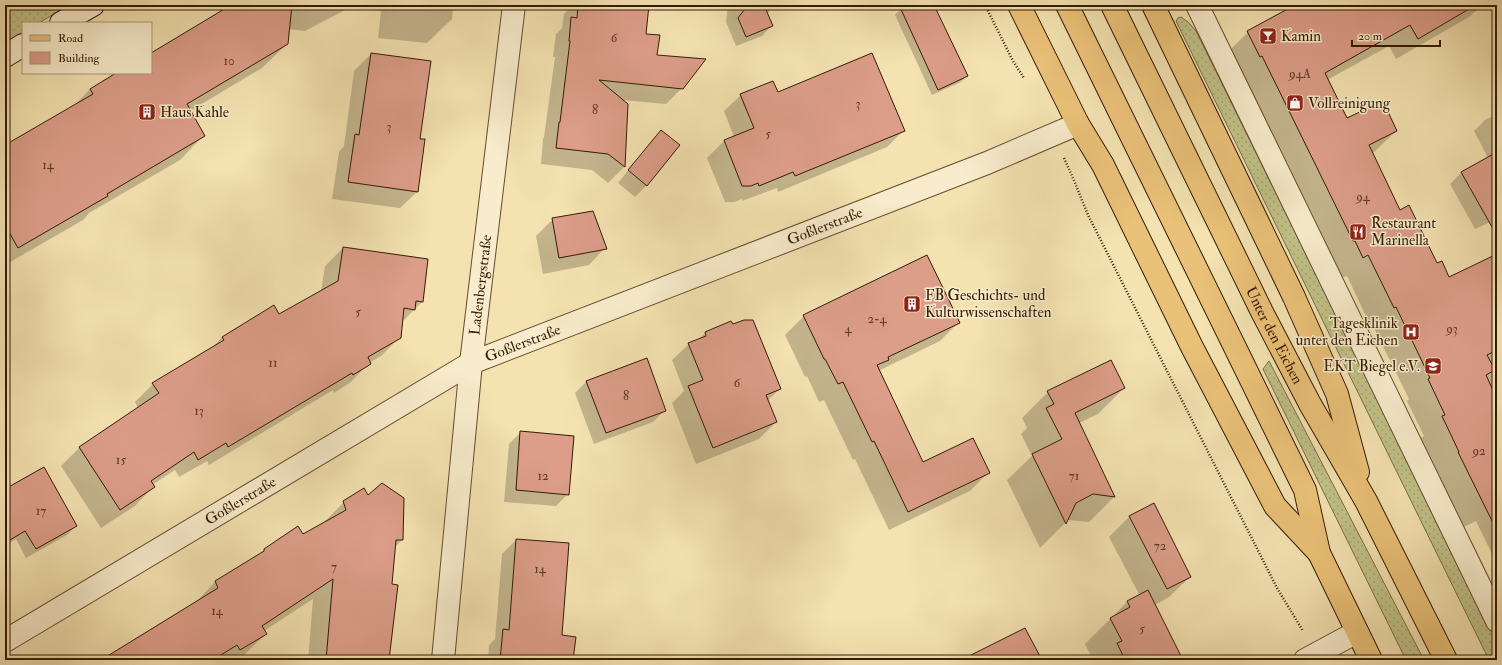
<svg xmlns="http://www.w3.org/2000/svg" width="1502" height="665" viewBox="0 0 1502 665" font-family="'IM FELL Double Pica',serif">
  <defs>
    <pattern id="grass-dots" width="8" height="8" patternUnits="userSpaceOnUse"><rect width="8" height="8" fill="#c1c288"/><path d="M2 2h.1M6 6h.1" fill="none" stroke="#a6a674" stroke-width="1.8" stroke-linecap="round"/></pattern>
  </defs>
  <rect width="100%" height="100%" fill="#f4e2b1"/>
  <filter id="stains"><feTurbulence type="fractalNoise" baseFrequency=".005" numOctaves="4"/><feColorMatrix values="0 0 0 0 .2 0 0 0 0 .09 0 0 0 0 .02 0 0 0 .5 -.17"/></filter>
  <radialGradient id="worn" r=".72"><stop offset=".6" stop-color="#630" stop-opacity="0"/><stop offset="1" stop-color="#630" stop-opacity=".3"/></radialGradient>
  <path fill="url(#grass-dots)" stroke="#7a6e46" d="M14,5H69L39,23H23V32L5,43V10Z
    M1181,17L1188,22L1196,31L1497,642V660H1489L1176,21L1178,18Z
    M1269,361L1424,660H1406L1263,369Z"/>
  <path fill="#0003" d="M232,5H453L452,19L427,43L378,38L381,11L351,7L305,31L288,29L287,44L262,68L190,111L204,135L180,160L89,213L83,220L5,265V146L73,107L90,89L118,73H151V53Z
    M573,5H663L661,6L648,5L645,35L656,56L682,88L666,104L622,100L627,104L624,167L608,183L592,170L541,164L543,139L544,137L555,57H553L556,34L562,28L564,14Z
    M728,5H775L767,14L771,26L762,36L736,46L726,22Z
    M909,5H933L967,76L961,82L932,95L895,15L901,9Z
    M1296,5H1482L1469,17L1396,59L1389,46L1327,80L1346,119L1396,131L1372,154L1400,211L1437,265L1449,278L1497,255V360L1490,364L1497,377V564L1476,521L1464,527L1421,438L1424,436L1407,401L1409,399L1374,328L1372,329L1347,276L1342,278L1227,53L1248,32Z
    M371,54L419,140L417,192L400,208L332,199L339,152L344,146L354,71Z
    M777,93L904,130L887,147L778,192L777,188L742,201V199L734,202H725L707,158L724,141L734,137L724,111L741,95Z
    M1497,114V219L1475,229L1450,184L1462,172L1488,158L1474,131L1485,120Z
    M661,132L647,185L635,197L618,183L650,143Z
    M553,219L605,248L589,265L543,274L536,236Z
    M343,248L422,302L402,322L400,337L381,356L369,363L351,382L334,393L333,390L209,465L207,461L179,477L175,470L152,485L153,487L135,506L101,528L61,466L79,448L138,408L135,402L153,384L211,349L222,337L279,316L321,292L325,266Z
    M804,316L959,322L940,341L878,371L923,463L988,473L970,491L889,530L855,459L853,460L824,400L819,402L807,376L805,377L785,335Z
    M705,333L780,389L767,401L776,422L759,439L696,464L672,403L684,391L672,360L689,344L698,340Z
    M586,382L665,410L653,422L594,444L575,393Z
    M1124,388L1098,414L1079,423L1114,497L1089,522L1067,520L1065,523L1040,548L1007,480L1032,456L1021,434L1027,428L1022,418L1048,392Z
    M521,432L568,494L556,506L504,502L509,444Z
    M5,490L76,526L67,535L26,558L16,539L5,546Z
    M368,496L403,499L402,540L394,548L378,660H308L313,599L264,631L266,634L245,654L236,660H103L195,603L215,582L261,554L264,550L303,536L323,523L344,502Z
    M1130,516L1190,577L1169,597L1155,605L1178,660H1093L1085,644L1127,602L1140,596L1109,537Z
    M516,540L561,636L572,660H488L489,645L495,639L502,554Z"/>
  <path fill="#dc9d89" stroke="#341b04" d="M231,5H292L288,44L187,104L205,136L107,194L108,196L18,248L5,225V145L93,94L90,89L116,73H151V53Z
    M578,5H649L646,34L660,35L657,55L706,59L683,89L599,80L628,104L625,167L608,154L556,148L559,122H560L570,41H569L571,17L577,18Z
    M748,5H764L773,26L746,37L738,18Z
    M899,5H934L968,76L938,90Z
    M1295,5H1476L1418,39L1410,25L1325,73L1347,118L1383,101L1397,131L1369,145L1400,210L1409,205L1437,263L1442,261L1449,277L1497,254V350L1487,355L1495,370L1486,375L1497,399V531L1458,452H1459L1442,416L1445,415L1428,379L1430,378L1396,307L1394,308L1368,255L1363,258L1355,241H1353L1262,56L1260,57L1247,31Z
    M371,53L431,61L420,139H425L418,192L348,182L355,134L359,135Z
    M872,53L905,131L795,176L793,172L759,186L758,183L751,186H742L724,140L754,128L740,94L773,81L778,92Z
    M661,130L680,145L647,186L628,170Z
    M1497,152V236L1461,172Z
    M593,211L607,249L559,258L552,218Z
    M343,247L428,259L423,302L416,301L415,310L404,308L401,338L368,357L371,364L353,375L352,373L228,447L226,443L198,460L194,452L151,481L155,487L120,510L79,447L159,393L152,383L224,340L222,337L274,305L279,314L338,281Z
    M927,255L960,323L888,357L889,360L877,365L923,462L973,438L990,473L908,512L874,441L872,442L843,382L838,384L825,359H824L803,315Z
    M744,320H753L781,389L766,395L777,422L713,448L688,386L703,380L688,343L706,336L705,332L731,321L733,324Z
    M647,358L666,411L606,433L586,381Z
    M1111,360L1125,388L1075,413L1115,497L1093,494L1076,503L1066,524L1032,454L1062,439L1046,408L1054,404L1047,391Z
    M520,431L574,436L569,495L516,490Z
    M44,467L77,526L36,549L25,531L5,543V489Z
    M382,483L404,498L403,540H396L392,584L398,585L389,660H326L333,579L262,626L267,634L240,650L237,645L213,660H101L218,588L215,581L264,551V549L298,526L303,534L346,510L343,501L364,488L368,495Z
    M1154,503L1191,577L1167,589L1129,516Z
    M516,539L569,543L562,635L576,637L573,660H500L503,629L509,630Z
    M1148,590L1183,660H1125L1117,643L1122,641L1110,618L1130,607L1127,601Z
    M1025,628L1042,660H961Z"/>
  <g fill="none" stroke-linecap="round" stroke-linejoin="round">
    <defs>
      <g id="street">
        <path d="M1197,5L1497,621"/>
        <path id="s1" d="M5,641L471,363L987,163L1078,124"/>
        <path id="s2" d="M443,660L471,363L514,5"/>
        <path d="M1305,660L1357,632"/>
      </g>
      <path id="secondary" d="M61,23L93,5
        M5,56L23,45"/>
      <g id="primary">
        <path d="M1019,5L1078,124L1103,165L1192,347L1275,506L1319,553"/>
        <path d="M1067,5L1305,490L1319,553L1371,660"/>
        <path id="s3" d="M1112,5L1262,312L1310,404L1366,501L1446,660"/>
        <path d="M1153,5L1294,297L1337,394L1358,472"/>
      </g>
    </defs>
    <use href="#street" stroke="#644d2f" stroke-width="24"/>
    <use href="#secondary" stroke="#341b04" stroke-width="24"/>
    <use href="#primary" stroke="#341b04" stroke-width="24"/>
    <path stroke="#341b04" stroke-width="2.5" stroke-dasharray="1 2" stroke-linecap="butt" d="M985,5L1013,61L1024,78
      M1064,158L1073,178L1088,215L1277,588L1303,631"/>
    <use href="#street" stroke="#f8eccc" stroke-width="22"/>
    <use href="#secondary" stroke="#f8eccc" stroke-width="22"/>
    <use href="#primary" stroke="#eac178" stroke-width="22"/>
  </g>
  <defs>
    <symbol id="bar-square" viewBox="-11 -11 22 22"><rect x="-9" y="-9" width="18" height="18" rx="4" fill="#8f2418" stroke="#f8eccc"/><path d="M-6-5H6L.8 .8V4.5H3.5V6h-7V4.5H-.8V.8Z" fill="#fff"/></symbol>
    <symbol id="shop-square" viewBox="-11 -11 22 22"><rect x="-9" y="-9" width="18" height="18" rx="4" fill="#8f2418" stroke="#f8eccc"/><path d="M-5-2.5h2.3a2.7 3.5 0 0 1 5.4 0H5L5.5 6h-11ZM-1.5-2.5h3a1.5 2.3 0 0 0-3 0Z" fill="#fff"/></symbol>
    <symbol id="building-square" viewBox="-11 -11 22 22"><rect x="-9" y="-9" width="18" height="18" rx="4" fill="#8f2418" stroke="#f8eccc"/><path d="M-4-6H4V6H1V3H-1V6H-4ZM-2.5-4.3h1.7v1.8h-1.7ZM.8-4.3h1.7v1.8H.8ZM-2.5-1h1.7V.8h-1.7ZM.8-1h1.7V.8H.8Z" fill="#fff"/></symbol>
    <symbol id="restaurant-square" viewBox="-11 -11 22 22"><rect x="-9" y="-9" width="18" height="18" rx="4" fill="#8f2418" stroke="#f8eccc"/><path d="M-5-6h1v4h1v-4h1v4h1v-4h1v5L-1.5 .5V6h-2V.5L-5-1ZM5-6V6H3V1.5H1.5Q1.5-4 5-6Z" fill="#fff"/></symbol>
    <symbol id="hospital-square" viewBox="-11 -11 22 22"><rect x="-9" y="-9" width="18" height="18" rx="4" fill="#8f2418" stroke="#f8eccc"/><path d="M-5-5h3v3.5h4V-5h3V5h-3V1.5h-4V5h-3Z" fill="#fff"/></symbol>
    <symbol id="school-square" viewBox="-11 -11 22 22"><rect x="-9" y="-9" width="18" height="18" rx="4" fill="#8f2418" stroke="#f8eccc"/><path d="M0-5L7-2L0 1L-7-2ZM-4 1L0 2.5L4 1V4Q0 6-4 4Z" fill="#fff"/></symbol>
  </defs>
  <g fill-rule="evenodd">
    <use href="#bar-square" x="1258" y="26" width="20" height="20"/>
    <use href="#shop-square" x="1285" y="93" width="20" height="20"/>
    <use href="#building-square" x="137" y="102" width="20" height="20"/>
    <use href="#restaurant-square" x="1348" y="222" width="20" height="20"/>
    <use href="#building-square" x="902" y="294" width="20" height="20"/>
    <use href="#hospital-square" x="1401" y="322" width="20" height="20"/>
    <use href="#school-square" x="1423" y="356" width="20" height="20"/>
  </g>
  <g text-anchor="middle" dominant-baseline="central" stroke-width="3" stroke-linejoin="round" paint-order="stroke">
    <g font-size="13" fill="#5e3c25">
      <text x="614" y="38">6</text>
      <text x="229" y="61">10</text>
      <text x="1300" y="74">94A</text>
      <text x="858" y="104">3</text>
      <text x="595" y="110">8</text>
      <text x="389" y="127">3</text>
      <text x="768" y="134">5</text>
      <text x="48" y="165">14</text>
      <text x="1363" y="197">94</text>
      <text x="358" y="312">5</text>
      <text x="877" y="319">2-4</text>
      <text x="848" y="329">4</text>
      <text x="1452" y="329">93</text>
      <text x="273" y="363">11</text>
      <text x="737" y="383">6</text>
      <text x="626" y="396">8</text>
      <text x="199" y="411">13</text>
      <text x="1479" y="451">92</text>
      <text x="121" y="460">15</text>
      <text x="543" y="476">12</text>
      <text x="1074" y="476">71</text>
      <text x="41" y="511">17</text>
      <text x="1160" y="546">72</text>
      <text x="334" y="567">7</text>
      <text x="540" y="569">14</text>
      <text x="217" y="611">14</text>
      <text x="1142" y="629">5</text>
    </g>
    <g font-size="15" fill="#341b04" stroke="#f8eccc" text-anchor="start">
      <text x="1281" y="36">Kamin</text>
      <text x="1308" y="103">Vollreinigung</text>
      <text x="160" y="112">Haus Kahle</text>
      <text x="1371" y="223">Restaurant<tspan x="1371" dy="17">Marinella</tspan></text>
      <text x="925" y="295">FB Geschichts- und<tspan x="925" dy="17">Kulturwissenschaften</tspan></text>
      <text x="1398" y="323" text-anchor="end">Tagesklinik<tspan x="1398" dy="17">unter den Eichen</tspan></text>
      <text x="1420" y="366" text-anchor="end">EKT Biegel e.V.</text>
    </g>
    <g font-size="15" fill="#341b04" stroke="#f8eccc">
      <text stroke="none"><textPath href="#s1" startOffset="922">Goßlerstraße</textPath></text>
      <text stroke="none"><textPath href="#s2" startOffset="377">Ladenbergstraße</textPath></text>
      <text stroke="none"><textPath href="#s3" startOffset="368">Unter den Eichen</textPath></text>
      <text stroke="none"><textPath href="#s1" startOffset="598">Goßlerstraße</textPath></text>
      <text stroke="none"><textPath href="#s1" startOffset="274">Goßlerstraße</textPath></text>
    </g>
  </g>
  <rect width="1502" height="665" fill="none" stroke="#f4e2b1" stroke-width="20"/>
  <rect x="6" y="6" width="1490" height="653" fill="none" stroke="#341b04" stroke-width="2"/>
  <rect x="10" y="10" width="1482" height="645" fill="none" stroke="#341b04"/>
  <rect x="22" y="22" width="130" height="52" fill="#f8eccc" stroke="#aa987c"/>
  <rect x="30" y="35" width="20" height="6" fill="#eac178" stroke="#aa987c"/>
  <text x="58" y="42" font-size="12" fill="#341b04">Road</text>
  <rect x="30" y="52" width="20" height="12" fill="#dc9d89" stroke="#aa987c"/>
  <text x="58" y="62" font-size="12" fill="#341b04">Building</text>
  <path d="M1352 40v6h88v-6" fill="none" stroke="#341b04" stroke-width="2"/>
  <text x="1358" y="40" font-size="12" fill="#341b04" stroke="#f8eccc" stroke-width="3" paint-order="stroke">20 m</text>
  <rect width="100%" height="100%" filter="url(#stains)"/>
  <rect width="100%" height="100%" fill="url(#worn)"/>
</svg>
